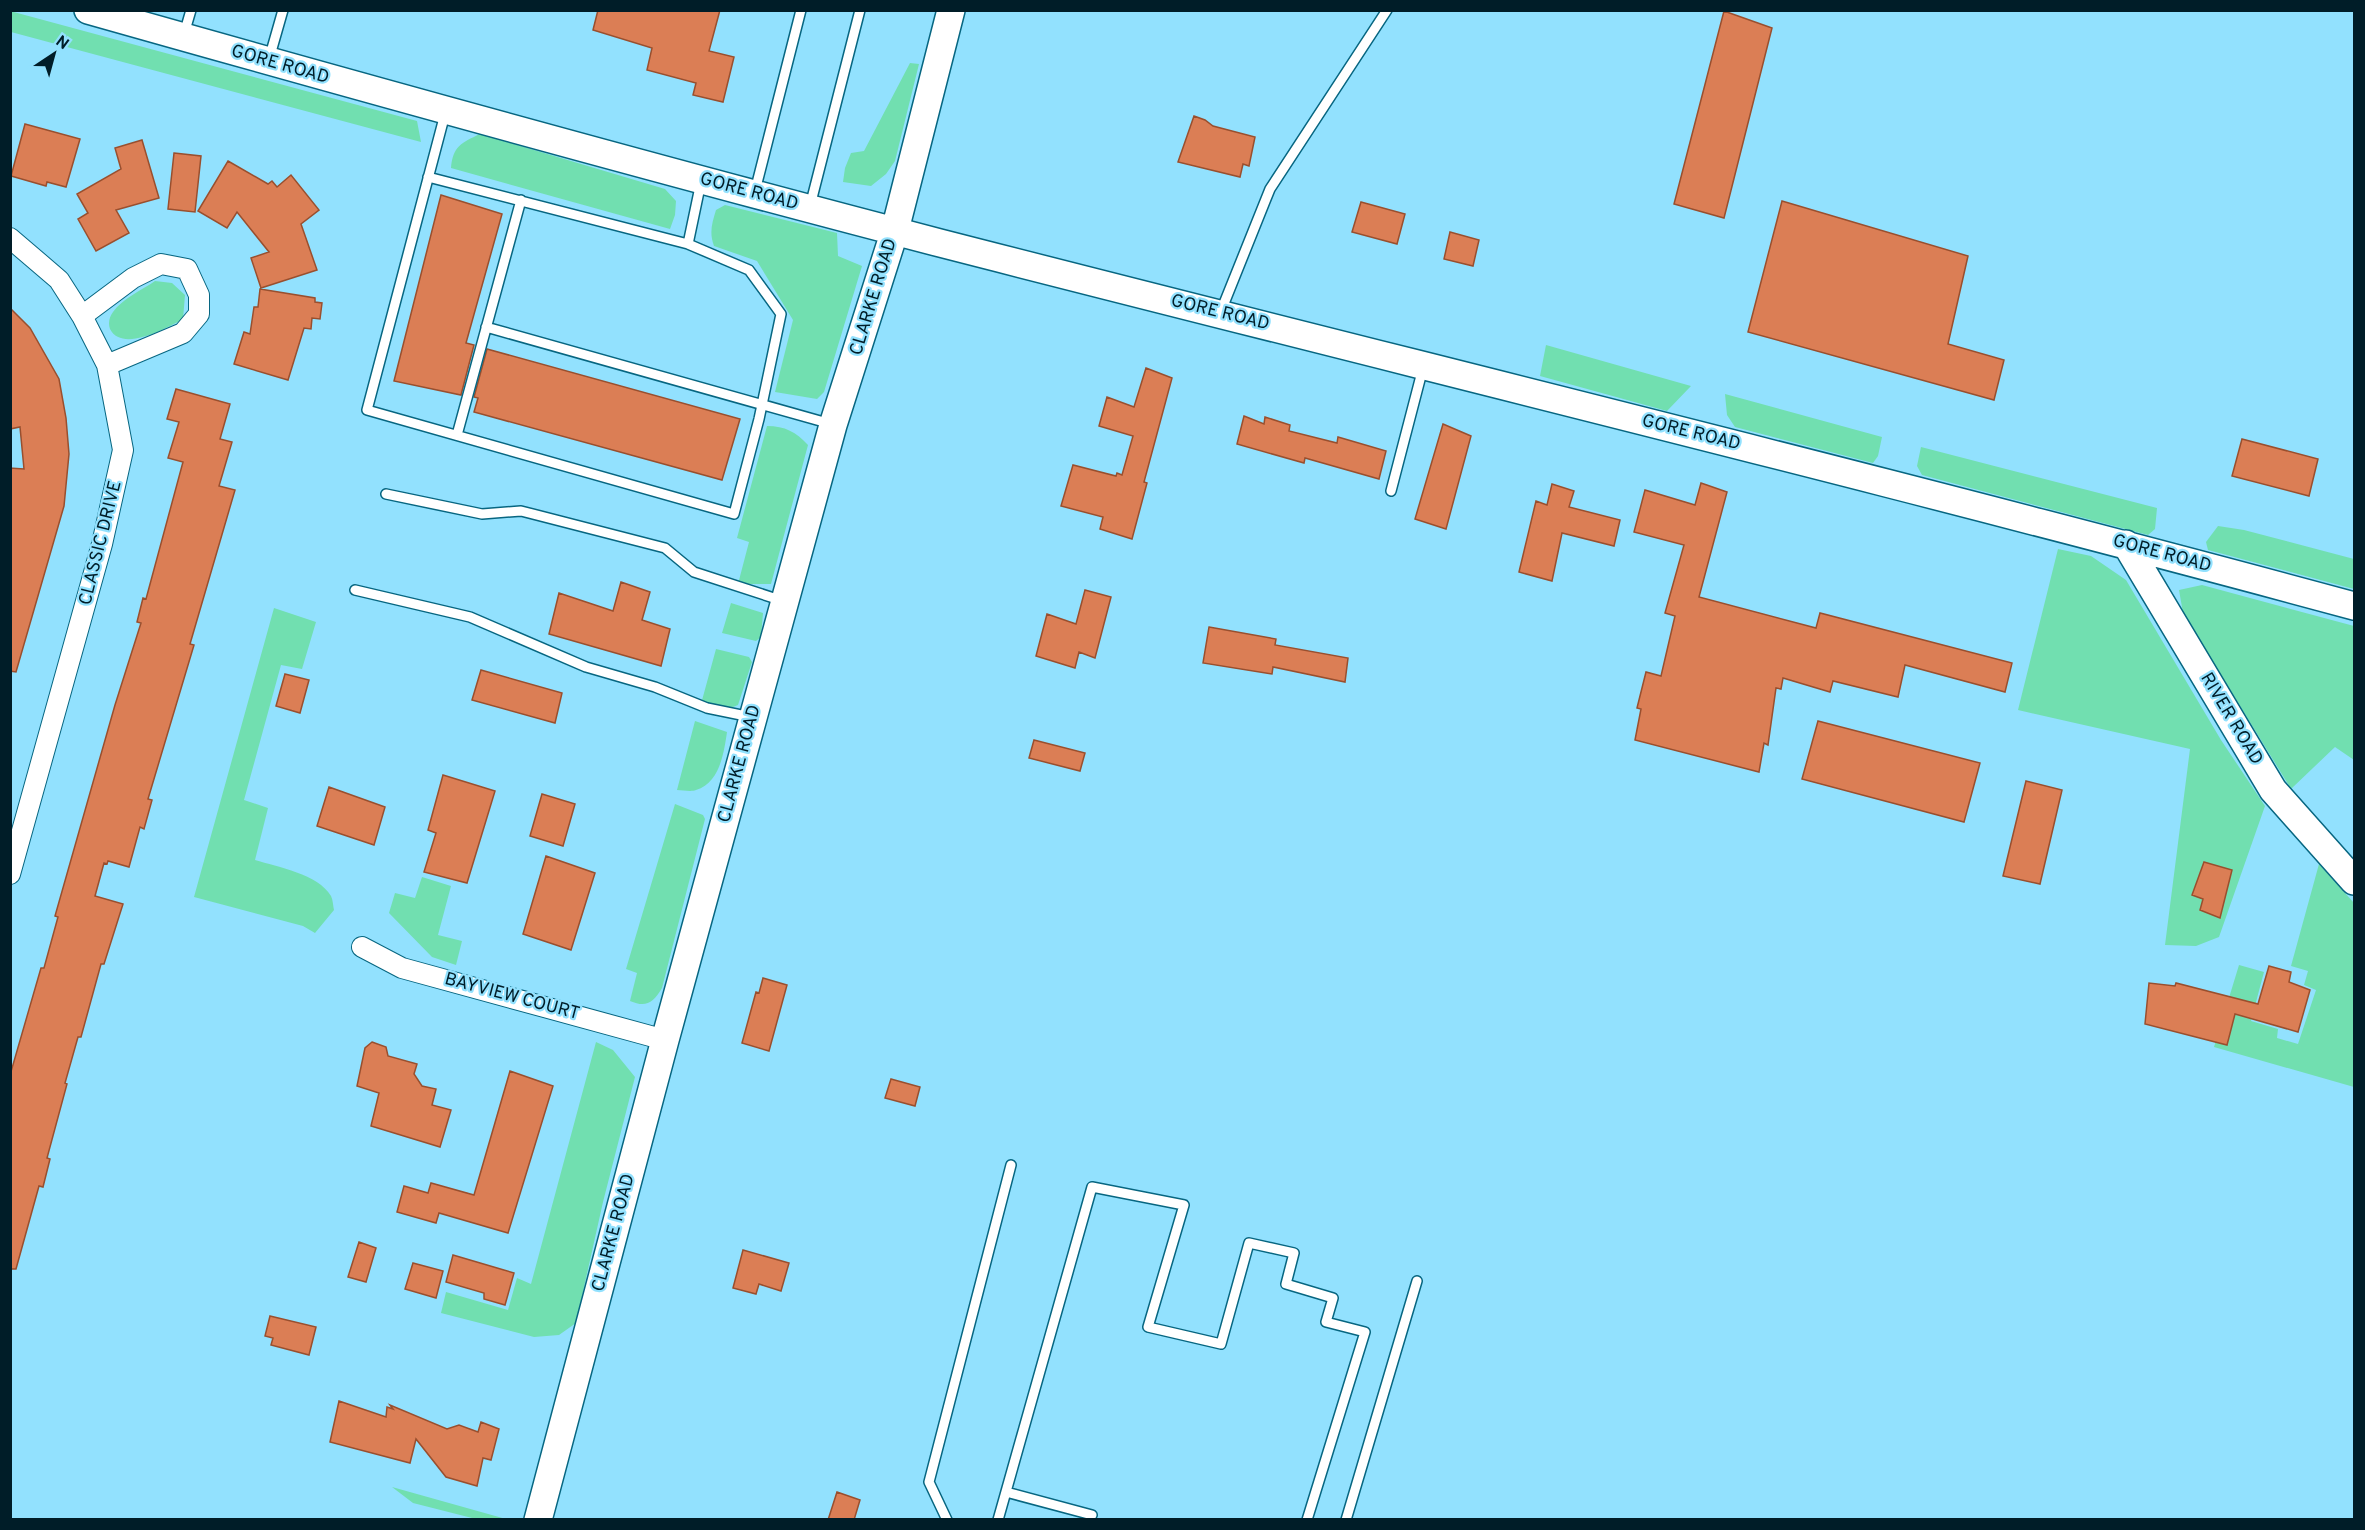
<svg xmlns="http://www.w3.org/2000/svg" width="2365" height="1530" viewBox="0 0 2365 1530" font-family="Overpass,sans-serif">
  <rect width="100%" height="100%" fill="#92e1fe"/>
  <path fill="#71dfb0" d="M10,11L417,121L421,142L11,32Z
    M910,63L919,64L895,161L886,174L871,186L843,182L845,168L851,153L864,151Z
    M480,134L665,189L676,201L675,215L670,229L451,168C453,146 461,143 480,134Z
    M725,205L837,233L838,256L862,266L824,392L817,399L775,392L793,320L757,261L714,246C709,233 712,223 716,210Z
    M155,281L172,283L185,295L183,319C167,328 122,353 110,329C108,324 109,317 113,312C122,299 142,290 155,281Z
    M1546,345L1691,386L1667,411L1540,376Z
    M1725,394L1882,437L1878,456L1873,463L1735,427L1727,415Z
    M767,426C785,426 796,432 808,445L771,584H738L749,542L737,538Z
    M1921,447L2157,508L2155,529L2148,535L1922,475L1917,466Z
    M2218,526L2244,530L2354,559V589L2208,550L2206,542Z
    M2058,549L2091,556L2126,580L2221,740L2265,806L2219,937L2196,946L2165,945L2190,749L2018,710Z
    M2202,585L2354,626V760L2335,747L2291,789L2183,613L2179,590Z
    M731,603L763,613L761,637L756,641L722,633Z
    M274,608L316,622L302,669L281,665L244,800L268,808L255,860C278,867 318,874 331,896C333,900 333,906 334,910L315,933L303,926L194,897Z
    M716,649L749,657L752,662L738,705L728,709L701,704Z
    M695,721L727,732C724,752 720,783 696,790C691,792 683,790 677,790Z
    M675,804L703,815L705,819L662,988C653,1003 646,1008 630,1001L637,973L626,969Z
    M2319,864L2354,903V1087L2214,1047L2239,965L2264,972L2251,1021L2278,1029L2277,1038L2298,1044L2316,990L2304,985L2308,971L2291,966Z
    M422,877L451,886L438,935L462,941L456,965L432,957L389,913L395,893L415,898Z
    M596,1042L613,1050L635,1077L603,1202L576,1323L559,1335L534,1337L441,1313L446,1292L508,1310L517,1278L531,1284Z
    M392,1487L506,1519H476L413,1503Z"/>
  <path fill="#db7e55" stroke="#994f2e" stroke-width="1.5" d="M598,10H720L709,51L734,57L723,102L693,95L696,83L647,70L652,48L593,30Z
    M1724,11L1772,28L1724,218L1674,204Z
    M1194,116L1205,120L1213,126L1255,137L1249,166L1243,164L1240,177L1178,162Z
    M25,124L80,139L66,187L47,182L46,186L11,176Z
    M142,140L159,198L116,210L129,233L96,251L78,219L88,213L77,194L121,169L115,148Z
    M174,153L201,156L195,212L168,209Z
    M228,161L268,184L272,181L277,187L291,175L319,210L301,224L317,270L261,288L251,258L269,252L237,212L227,228L198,211Z
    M441,195L502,214L466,343L474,345L461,395L394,381Z
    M1782,201L1968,256L1948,344L2004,360L1994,400L1748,332Z
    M1361,202L1405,214L1397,244L1352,232Z
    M1450,232L1479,240L1473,266L1444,259Z
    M260,289L315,298V302L322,303L320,319L312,318L311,329L304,328L288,380L234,364L244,332L250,334L254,307H258Z
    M10,308L30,328L59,379L66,418L69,454L64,506L16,672L10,671V468L24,469L20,427L10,429Z
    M487,349L740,419L722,480L474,412L478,398L474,397Z
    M1146,368L1172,378L1144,482L1147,483L1132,539L1100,529L1103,517L1061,506L1073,465L1116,476L1117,473L1122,475L1133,436L1099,426L1107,397L1134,407Z
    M176,389L230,404L220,439L232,442L219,486L235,490L190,644L194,645L148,799L152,800L144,829L140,827L129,867L108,861L107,864L104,863L95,896L123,904L104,964H101L81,1037H78L65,1083L67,1084L47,1158L50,1159L43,1187L39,1186L16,1269H10V1075L41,968H44L58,917L55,916L115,705L141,623L137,622L143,598L146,599L183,462L168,458L179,422L167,419Z
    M1244,416L1264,424L1265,417L1290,425L1289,431L1337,443L1338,437L1386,451L1379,479L1305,458L1304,463L1237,444Z
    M1443,424L1471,436L1446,529L1415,519Z
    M2242,439L2318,459L2309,496L2232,476Z
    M1701,483L1727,492L1699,597L1816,628L1820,613L2012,663L2005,692L1905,665L1898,697L1833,681L1830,692L1783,678L1781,689L1776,688L1768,745L1764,743L1759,772L1635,740L1641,709L1637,708L1646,672L1661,676L1675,616L1665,613L1684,545L1634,532L1645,490L1695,505Z
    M1552,484L1574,491L1569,507L1620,520L1614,546L1562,533L1552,581L1519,572L1536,501L1547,505Z
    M621,582L650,592L642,620L670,629L661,666L549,634L559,593L613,611Z
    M1085,590L1111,597L1095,658L1079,652L1075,668L1036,656L1047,614L1076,624Z
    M1209,627L1276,639L1275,645L1348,658L1345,682L1273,667L1272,674L1203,663Z
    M481,670L562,693L555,723L472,700Z
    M285,674L309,680L300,713L276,706Z
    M1818,721L1980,763L1964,822L1802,779Z
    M1034,740L1085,753L1080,771L1029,758Z
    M443,775L495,791L467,883L424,872L436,833L428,830Z
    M2026,781L2062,790L2040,884L2003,876Z
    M329,787L385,807L374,845L317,826Z
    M542,794L575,804L563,846L530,836Z
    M546,856L595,873L571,950L523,934Z
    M2204,862L2232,870L2220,918L2200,910L2203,899L2192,895Z
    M2269,966L2291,972L2289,982L2310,990L2298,1032L2235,1014L2227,1045L2145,1024L2149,983L2175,986L2176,983L2258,1004Z
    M763,978L787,985L769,1051L742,1043L756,992L759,993Z
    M372,1042L386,1047L388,1056L417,1064L414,1074L422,1086L436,1089L432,1105L451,1110L440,1147L371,1126L379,1093L357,1086L365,1048Z
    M510,1071L553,1086L508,1233L439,1213L436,1223L397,1212L404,1186L428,1193L431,1183L474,1195Z
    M891,1079L920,1087L915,1106L885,1098Z
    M359,1242L376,1248L366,1282L348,1277Z
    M743,1250L789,1263L781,1291L759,1284L756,1294L733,1288Z
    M453,1255L514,1273L505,1305L484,1299V1293L446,1282Z
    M413,1263L443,1271L436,1298L405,1289Z
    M270,1316L316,1327L309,1355L271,1345L273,1338L265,1336Z
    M339,1401L386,1417L387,1407L393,1409L390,1405L447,1429L459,1425L478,1432L481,1422L499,1429L491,1460L483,1458L477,1486L446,1477L416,1439L410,1463L330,1442Z
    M837,1492L860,1500L854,1520H828Z"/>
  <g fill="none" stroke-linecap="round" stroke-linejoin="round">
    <defs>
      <path id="lane" d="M184,34L191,10
        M269,59L283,10
        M428,177L688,244L749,270L781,314L759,419L734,514L367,410L445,114
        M755,191L801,10
        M810,206L860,10
        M688,244L701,182
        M1221,311L1270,189L1387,10
        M486,327L831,424
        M457,435L521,200
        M1391,491L1423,368
        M386,494L482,514L521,511L665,548L694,572L783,601
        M355,590L470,617L586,667L655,687L707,708L751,717
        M1006,1492L1092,1515
        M947,1520L929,1482L1011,1165
        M998,1520L1092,1187L1184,1205L1148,1327L1221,1344L1249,1243L1294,1253L1286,1284L1333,1298L1326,1322L1365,1332L1307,1520
        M1346,1520L1417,1281"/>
      <path id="street" d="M10,238L59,280L82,316L107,365L123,450L102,544L10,874
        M82,316L133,278L161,264L187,269L199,295V314L183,333L107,365
        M362,947L402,968L665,1040"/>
      <path id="secondary" d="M88,10C371,90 655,169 940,243C1411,364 1885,479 2354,606
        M2126,544L2273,790L2354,881
        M538,1520L665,1040L833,425L895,230L951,10"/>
    </defs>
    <use href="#lane" stroke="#076681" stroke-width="12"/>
    <use href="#street" stroke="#076681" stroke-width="22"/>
    <use href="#secondary" stroke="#076681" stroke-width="30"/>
    <use href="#lane" stroke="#fff" stroke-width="9"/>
    <use href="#street" stroke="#fff" stroke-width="20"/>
    <use href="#secondary" stroke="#fff" stroke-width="27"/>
  </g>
  <g text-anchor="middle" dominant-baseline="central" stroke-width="4.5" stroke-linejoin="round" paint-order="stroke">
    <g font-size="18" fill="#001d28" stroke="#92e1fe">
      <text transform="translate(280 65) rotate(16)">GORE ROAD</text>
      <text transform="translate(749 192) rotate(15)">GORE ROAD</text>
      <text transform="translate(874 297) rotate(-73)">CLARKE ROAD</text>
      <text transform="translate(1220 313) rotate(14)">GORE ROAD</text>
      <text transform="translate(1691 433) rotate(14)">GORE ROAD</text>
      <text transform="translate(101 543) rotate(-76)">CLASSIC DRIVE</text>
      <text transform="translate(2162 554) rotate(15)">GORE ROAD</text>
      <text transform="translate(2231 719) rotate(59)">RIVER ROAD</text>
      <text transform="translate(740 764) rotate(-75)">CLARKE ROAD</text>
      <text transform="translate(512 997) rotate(15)">BAYVIEW COURT</text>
      <text transform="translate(614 1233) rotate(-75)">CLARKE ROAD</text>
    </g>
  </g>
  <rect width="2365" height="1530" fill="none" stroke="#001d28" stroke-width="24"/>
  <g transform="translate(54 54) rotate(36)" stroke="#92e1fe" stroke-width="4.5" paint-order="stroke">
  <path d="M0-4.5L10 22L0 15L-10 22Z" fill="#001d28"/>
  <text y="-9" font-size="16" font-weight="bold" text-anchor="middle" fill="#001d28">N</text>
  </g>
</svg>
